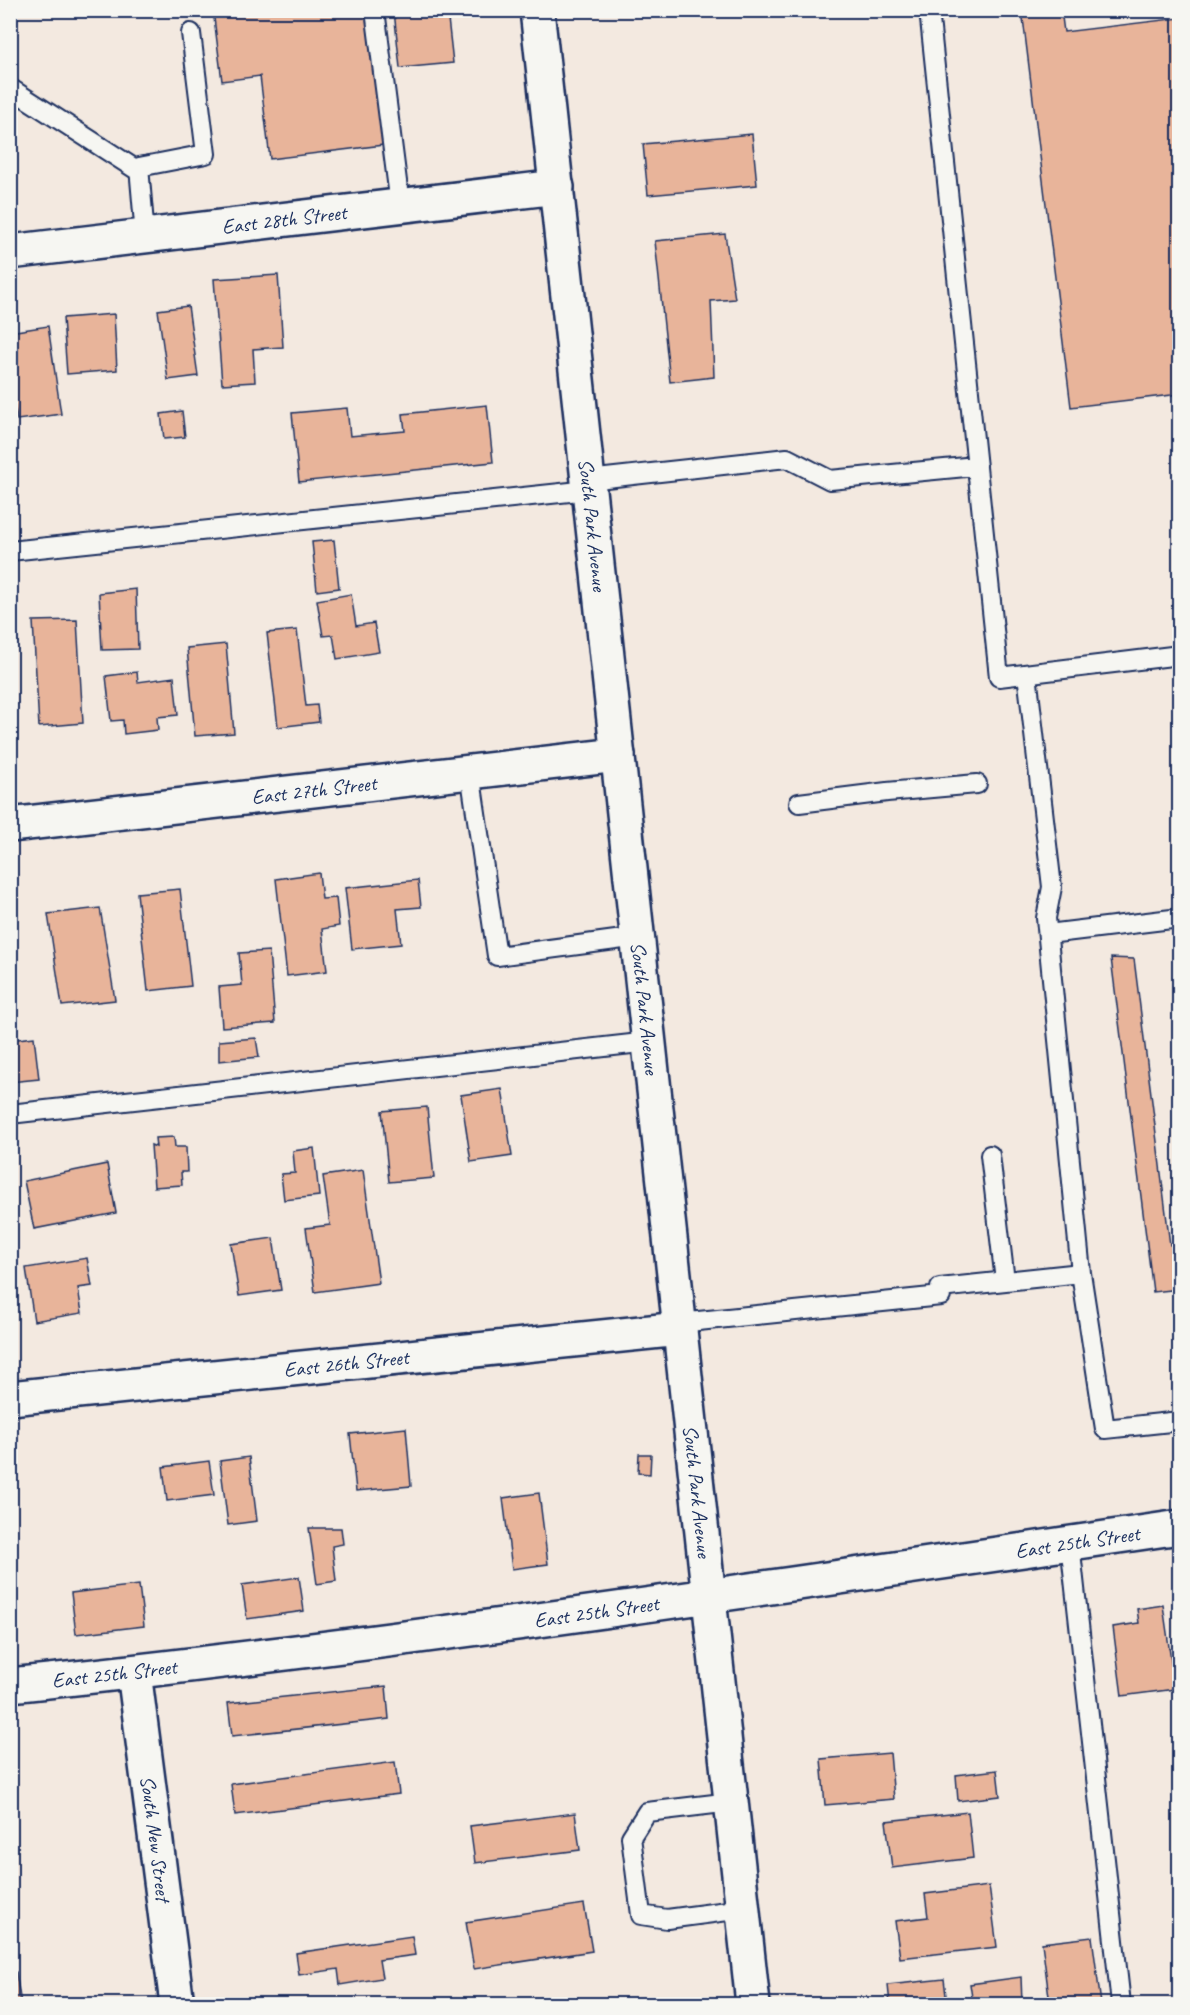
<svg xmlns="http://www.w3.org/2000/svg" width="1190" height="2015" viewBox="0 0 1190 2015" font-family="Caveat,sans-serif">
  <rect width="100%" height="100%" fill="#f3e9e0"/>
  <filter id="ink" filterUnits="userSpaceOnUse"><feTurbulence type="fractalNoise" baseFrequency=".0167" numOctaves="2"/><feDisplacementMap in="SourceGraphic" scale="12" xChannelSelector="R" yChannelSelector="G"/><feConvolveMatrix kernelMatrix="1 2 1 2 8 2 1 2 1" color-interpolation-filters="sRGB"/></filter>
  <g filter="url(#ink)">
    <path fill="#e8b49a" stroke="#1b2f5e" stroke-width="1.5" d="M213,10H367L383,145L270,159L260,76L222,81Z
      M387,10H447L453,63L400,68L394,11Z
      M1022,10H1061L1064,32L1180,18V394L1071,407Z
      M752,134L757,185L648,195L643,144Z
      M725,234L735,299L711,301L714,377L670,382L655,241Z
      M278,275L283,347L253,349L255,382L222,384L214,279Z
      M188,306L198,376L168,380L158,310Z
      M114,314L117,370L67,374L63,318Z
      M48,326L61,414L17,420L10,375V332Z
      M487,405L493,462L299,482L292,413L347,408L350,436L405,431L403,414Z
      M182,411L185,437L164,439L161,414Z
      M334,540L339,588L317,591L312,542Z
      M136,589L138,649L102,650L99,593Z
      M351,594L356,626L374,623L379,652L337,659L333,635L323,636L317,600Z
      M77,620L83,723L39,727L33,621Z
      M297,630L306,706L317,705L319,722L278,727L267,633Z
      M226,644L234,733L195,736L187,648Z
      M137,672L138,682L174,677L178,715L157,717L158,730L124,734L123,720L111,721L106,676Z
      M319,873L322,899L336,898L339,926L322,929L327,971L287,976L276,879Z
      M418,880L421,907L397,909L401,944L352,949L345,888Z
      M180,889L191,986L148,991L137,893Z
      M100,908L115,1000L62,1006L48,914Z
      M269,951L275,1023L222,1027L219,987L242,985L239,953Z
      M1111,958L1134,959L1170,1245L1180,1244V1289L1153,1292Z
      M34,1037L39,1079L10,1082V1040Z
      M256,1038L259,1057L219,1061V1041Z
      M502,1089L512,1156L471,1162L461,1095Z
      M427,1107L434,1178L389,1182L382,1111Z
      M174,1137L175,1147H186L187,1172H181L182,1185L154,1187L151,1145L156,1147L155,1138Z
      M314,1148L319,1196L284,1200L281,1174L295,1173L293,1151Z
      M107,1164L116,1213L34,1229L24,1181Z
      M363,1170L379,1283L315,1292L306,1228L330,1225L323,1176Z
      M273,1238L281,1290L239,1296L231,1244Z
      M87,1258L92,1286L78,1288L82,1313L34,1321L26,1268Z
      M406,1428L411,1486L356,1491L350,1434Z
      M639,1454H651L650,1474L638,1473Z
      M249,1457L257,1521L228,1525L220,1461Z
      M209,1461L214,1495L167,1501L163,1467Z
      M539,1493L548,1564L512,1569L503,1498Z
      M309,1528H341L343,1544L332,1546L336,1581L317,1584Z
      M299,1577L304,1611L247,1619L242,1585Z
      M139,1585L144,1626L76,1634L71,1593Z
      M1163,1605L1175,1689L1122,1696L1113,1627L1139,1623L1137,1609Z
      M386,1686L389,1719L232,1736L228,1703Z
      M890,1753L894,1799L825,1805L821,1759Z
      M395,1762L399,1794L235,1815L231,1784Z
      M997,1770L1000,1796L958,1801L956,1775Z
      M968,1812L973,1858L892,1868L886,1821Z
      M575,1813L580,1850L475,1863L470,1826Z
      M989,1886L997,1947L900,1958L895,1921L928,1917L925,1894Z
      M584,1904L592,1951L474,1969L466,1922Z
      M412,1936L415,1955L379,1960L382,1978L340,1985L338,1969L299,1975L296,1953Z
      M1092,1937L1101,2004H1050L1042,1943Z
      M16,1972L21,2004H10V1973Z
      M1021,1977L1022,2004H973L970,1984Z
      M944,1979L947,2004H890L888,1985Z"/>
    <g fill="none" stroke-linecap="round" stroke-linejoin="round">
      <defs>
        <path id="lane" d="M375,10L400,205
          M929,10L999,677L1180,655
          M10,88L140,172
          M145,236L139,167L206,154L191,33
          M588,480L787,458L830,480L976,466
          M10,551L589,490
          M470,772L497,956L638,937
          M799,803L887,792L977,784
          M1048,934L1180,918
          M10,1114L649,1042
          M990,1155L1005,1281
          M1081,1273L1105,1429L1180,1421
          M940,1288L1081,1273L1046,918L1052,887L1027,674
          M679,1323L941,1296
          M1070,1543L1121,2004
          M731,1802L647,1812L631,1837L641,1915L667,1919L743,1909"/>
        <g id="street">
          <path id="s1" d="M10,252L557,187"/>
          <path id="s2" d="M10,825L618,755"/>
          <path id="s3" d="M10,1398L680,1329"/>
          <path id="s4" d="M134,1672L177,2004"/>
          <path id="s5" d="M10,1685C402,1644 791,1584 1180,1527"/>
        </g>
        <g id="secondary">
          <path id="s6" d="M537,10L753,2004"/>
        </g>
      </defs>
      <use href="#lane" stroke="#1b2f5e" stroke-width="22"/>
      <use href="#street" stroke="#1b2f5e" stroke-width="38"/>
      <use href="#secondary" stroke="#1b2f5e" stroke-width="38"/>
      <use href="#lane" stroke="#f6f6f2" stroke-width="18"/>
      <use href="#street" stroke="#f6f6f2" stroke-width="33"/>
      <use href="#secondary" stroke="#f6f6f2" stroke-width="33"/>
    </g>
  </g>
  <g text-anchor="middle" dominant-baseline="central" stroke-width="6" stroke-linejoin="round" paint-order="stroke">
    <g font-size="21" fill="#1b2f5e" stroke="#f6f6f2">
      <text stroke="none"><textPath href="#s1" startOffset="276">East 28th Street</textPath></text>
      <text stroke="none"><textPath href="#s6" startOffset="518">South Park Avenue</textPath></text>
      <text stroke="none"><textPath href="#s2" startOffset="306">East 27th Street</textPath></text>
      <text stroke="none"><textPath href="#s6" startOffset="1004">South Park Avenue</textPath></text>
      <text stroke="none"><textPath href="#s3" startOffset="338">East 26th Street</textPath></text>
      <text stroke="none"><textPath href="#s6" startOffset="1490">South Park Avenue</textPath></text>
      <text stroke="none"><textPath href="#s5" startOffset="1077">East 25th Street</textPath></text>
      <text stroke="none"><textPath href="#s5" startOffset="591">East 25th Street</textPath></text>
      <text stroke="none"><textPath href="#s5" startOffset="105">East 25th Street</textPath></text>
      <text stroke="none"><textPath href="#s4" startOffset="168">South New Street</textPath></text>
    </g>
  </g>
  <rect width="1190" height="2015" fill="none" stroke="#f6f6f2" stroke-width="36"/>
  <rect x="18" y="18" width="1154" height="1979" fill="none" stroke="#1b2f5e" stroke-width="2" filter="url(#ink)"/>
</svg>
